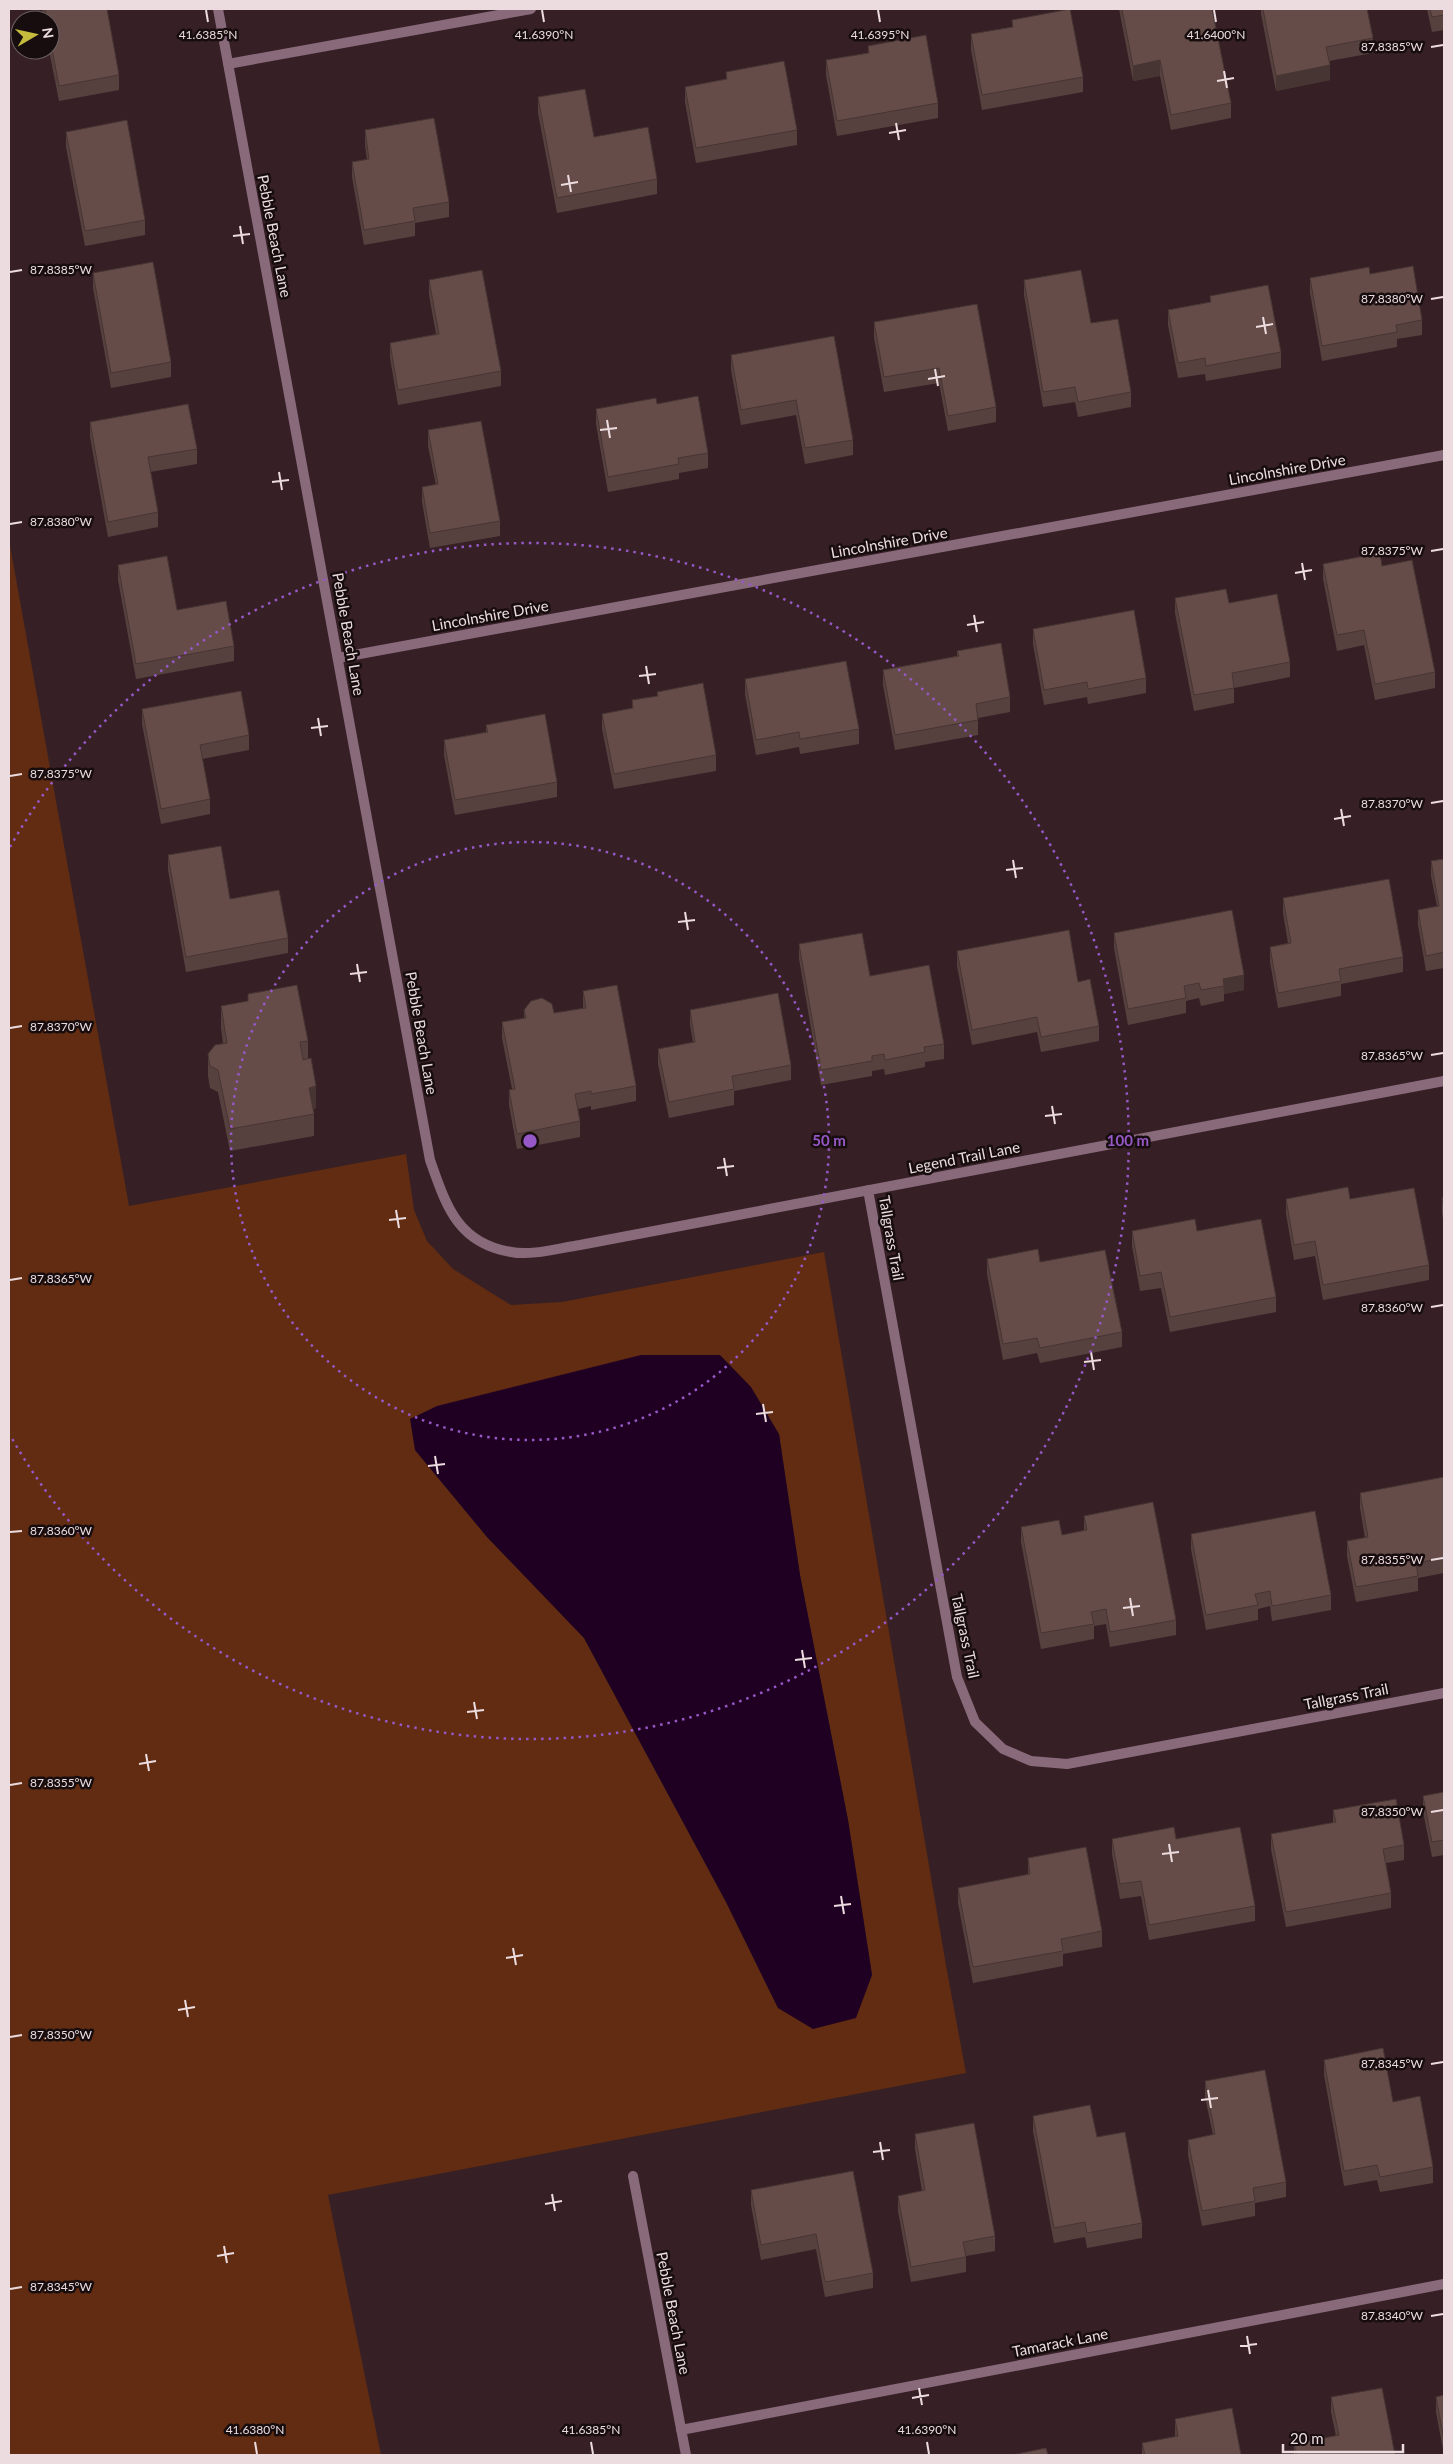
<svg xmlns="http://www.w3.org/2000/svg" width="1453" height="2464" viewBox="0 0 1453 2464" font-family="Lato,sans-serif">
  <rect width="100%" height="100%" fill="#362025"/>
  <path fill="#612c11" fill-rule="evenodd" d="M9,540L129,1206L406,1154L414,1210L427,1241L453,1269L511,1305L562,1302L824,1252L947,1971L966,2073L328,2195L381,2455H9ZM779,1434L800,1575L848,1820L872,1975L855,2018L778,2008L726,1902L584,1638L487,1537L415,1450Z"/>
  <path fill="#1f0022" d="M641,1355H720L751,1387L779,1434L800,1575L848,1820L872,1975L856,2018L813,2029L778,2008L726,1902L584,1638L487,1537L415,1450L410,1419L437,1406Z"/>
  <g fill="none" stroke-linecap="round" stroke-linejoin="round">
    <path stroke="#896a7b" stroke-width="10" d="M218,9L430,1160C446,1205 457,1243 511,1252C532,1256 559,1248 580,1245L1444,1081
      M228,64L531,9
      M338,658L1444,455
      M868,1190L957,1677L975,1722L1003,1749L1031,1761L1067,1764L1444,1693
      M633,2176L686,2455
      M681,2430L1444,2284"/>
  </g>
  <path fill="#57413f" d="M42,9H107L119,75V90L59,101L49,50L50,20H44Z
    M1119,9H1212L1231,103V118L1171,130L1160,76L1133,81Z
    M1261,9H1367L1373,38V53L1329,61L1330,80L1276,91L1261,14Z
    M1427,9H1444V30L1432,32Z
    M1012,20L1083,77V92L982,110L971,50V34L1012,27Z
    M868,46L938,103V118L837,136L826,75V60L868,53Z
    M726,72L797,130V145L696,163L685,102V87L726,79Z
    M538,97L594,137L657,179V194L557,213L538,113Z
    M365,130L449,202V217L415,223V236L364,245L352,177V162L367,160L365,145Z
    M66,132L145,220V235L85,246L66,147Z
    M93,273L171,362V377L111,388L93,288Z
    M1370,274L1422,320V335L1397,339V347L1322,361L1310,293V278Z
    M429,280L501,371V386L398,405L390,358V343L436,334L429,295Z
    M1024,280L1091,323L1131,392V407L1078,417L1075,402L1043,407L1024,295Z
    M1210,296L1281,352V368L1206,381L1205,374L1178,378L1168,325V310L1210,302Z
    M874,322L996,407V422L948,431L939,383L884,392L874,338Z
    M731,355L853,440V455L805,464L796,415L741,425L731,370Z
    M657,404L708,453V468L679,473V479L608,492L596,424V409Z
    M90,422L197,449V464L150,472L158,512V527L108,537L90,437Z
    M428,430L500,521V536L430,548L422,502V487L436,485L428,446Z
    M1323,564L1382,566L1435,672V688L1375,700L1364,645L1337,651L1323,579Z
    M118,565L177,610L234,646V661L136,679L118,580Z
    M1175,598L1229,603L1290,662V677L1234,688V703L1194,711L1175,613Z
    M1033,629L1146,678V693L1088,704L1087,697L1044,705L1033,644Z
    M957,651L1010,697V712L978,718V735L895,750L883,685V670L957,656Z
    M745,679L859,729V744L800,754L799,747L756,755L745,694Z
    M657,692L716,755V771L614,789L602,729V714L632,708V700L657,696Z
    M142,709L249,735V750L202,759L210,799V814L161,824L142,724Z
    M486,725L557,782V797L455,815L444,755V740L486,732Z
    M168,855L288,938V953L186,972L168,870Z
    M1444,859V968L1426,971L1418,925V910L1437,906L1431,876V861Z
    M1283,898L1403,957V972L1341,984V996L1278,1008L1270,962V947L1288,943L1283,913Z
    M1114,933L1244,990L1224,994V1001L1201,1006L1199,998L1186,1001V1013L1128,1025L1114,948Z
    M799,944L870,976L944,1044V1059L925,1062V1067L885,1075L884,1069L872,1071V1076L821,1085L799,959Z
    M957,951L1078,982L1099,1026V1041L1041,1052L1037,1032L972,1045L957,966Z
    M583,991L636,1086V1101L591,1110V1106L578,1109L580,1121V1137L517,1149L509,1105V1090L512,1089L502,1038V1022L524,1018V1010L554,1013L583,1008Z
    M248,994L308,1041V1059L316,1108L313,1109L314,1114V1136L230,1151L218,1092L210,1088L208,1076V1054L223,1043L221,1028V1006L248,1001Z
    M690,1010L791,1065V1080L734,1091V1105L669,1118L658,1064V1049L693,1042L690,1025Z
    M1442,1198H1444V1225L1442,1213Z
    M1286,1199H1350L1429,1265V1280L1323,1300L1315,1256L1294,1260L1286,1214Z
    M1132,1231H1197L1276,1297V1312L1170,1332L1161,1288L1140,1291L1132,1246Z
    M987,1259L1040,1262L1122,1332V1347L1040,1363L1037,1353L1003,1360L987,1274Z
    M1444,1477V1573L1418,1578V1591L1356,1602L1347,1556V1541L1365,1538L1360,1508V1493Z
    M1084,1516L1176,1620V1635L1110,1647L1106,1624L1094,1626V1639L1041,1649L1021,1542V1527L1062,1535L1084,1530Z
    M1191,1534L1331,1595V1610L1272,1621L1270,1606L1258,1609V1620L1206,1630L1191,1549Z
    M1444,1792V1855L1432,1857L1423,1811V1796Z
    M1333,1810L1404,1845V1860L1386,1863L1391,1893V1908L1286,1927L1271,1849V1834L1333,1823Z
    M1112,1839H1176L1255,1906V1921L1149,1940L1141,1896L1120,1899L1112,1854Z
    M1028,1858L1102,1931V1947L1063,1954V1966L973,1983L958,1903V1888L1028,1875Z
    M1324,2060L1393,2102L1433,2167V2183L1380,2192L1377,2180L1344,2186L1324,2075Z
    M1205,2081L1286,2182V2197L1255,2203V2216L1202,2226L1188,2155V2140L1213,2135L1205,2097Z
    M1033,2116L1097,2137L1142,2223V2238L1087,2248L1085,2237L1054,2243L1033,2131Z
    M915,2134L995,2236V2251L966,2256V2272L911,2282L898,2211V2196L922,2191L915,2149Z
    M751,2190L873,2273V2288L825,2297L816,2249L761,2260L751,2205Z
    M1444,2395V2455L1436,2412V2397Z
    M1331,2397L1395,2455H1294V2444L1336,2436L1331,2412Z
    M1175,2419L1241,2455H1142V2443L1175,2437Z"/>
  <path fill="#473533" d="M1160,60V76L1133,81V66Z
    M1330,65V80L1276,91V76Z
    M1244,975V990L1224,994L1223,979Z
    M316,1086V1108L309,1110V1088Z"/>
  <path fill="#654c49" stroke="#473533" d="M45,9H107L119,75L59,86L50,38V20H47Z
    M1070,9L1083,77L982,95L971,34L1013,27L1012,20Z
    M1122,9H1212L1231,103L1171,115L1160,60L1133,66Z
    M1263,9H1367L1373,38L1326,47L1330,65L1276,76Z
    M1430,9H1444V15L1432,17Z
    M926,35L938,103L837,121L826,60L869,53L868,46Z
    M784,61L797,130L696,148L685,87L727,79L726,72Z
    M585,89L594,137L648,127L657,179L557,198L538,97Z
    M434,118L449,202L413,208L415,221L364,230L352,162L369,159L365,130Z
    M127,120L145,220L85,231L66,132Z
    M153,262L171,362L111,373L93,273Z
    M1413,266L1422,320L1396,325L1397,332L1322,346L1310,278L1369,267L1370,274Z
    M482,270L501,371L398,390L390,343L439,334L429,280Z
    M1081,270L1091,323L1118,319L1131,392L1078,402L1075,387L1043,392L1024,280Z
    M1268,285L1281,352L1206,366L1205,358L1178,363L1168,310L1211,302L1210,296Z
    M977,304L996,407L948,416L939,368L884,377L874,322Z
    M834,336L853,440L805,448L796,400L741,410L731,355Z
    M698,396L708,453L678,458L679,464L608,477L596,409L656,398L657,404Z
    M188,404L197,449L148,457L158,512L108,522L90,422Z
    M481,421L500,521L430,533L422,487L438,484L428,430Z
    M1380,553L1382,566L1412,560L1435,672L1375,684L1364,630L1337,635L1323,564Z
    M167,556L177,610L226,601L234,646L136,664L118,565Z
    M1226,589L1229,603L1277,594L1290,662L1232,673L1234,688L1194,695L1175,598Z
    M1134,610L1146,678L1088,689L1087,682L1044,690L1033,629Z
    M1001,643L1010,697L976,704L978,720L895,735L883,670L959,656L957,651Z
    M846,661L859,729L800,739L799,732L756,740L745,679Z
    M703,683L716,755L614,774L602,714L633,708L632,700L658,696L657,692Z
    M241,691L249,735L200,745L210,799L161,809L142,709Z
    M545,714L557,782L455,800L444,740L488,732L486,725Z
    M221,846L230,899L279,890L288,938L186,957L168,855Z
    M1444,859V952L1426,956L1418,910L1439,906L1431,861Z
    M1389,879L1403,957L1339,969L1341,981L1278,993L1270,947L1291,943L1283,898Z
    M1232,910L1244,975L1223,979L1224,986L1201,990L1199,983L1184,986L1186,998L1128,1009L1114,933Z
    M1069,930L1078,982L1090,979L1099,1026L1041,1037L1037,1017L972,1030L957,951Z
    M862,933L870,976L929,965L944,1044L924,1047L925,1052L885,1060L884,1054L872,1056V1061L821,1070L799,944Z
    M297,985L308,1041L300,1042L303,1060L311,1058L316,1086L309,1088L314,1114L230,1129L218,1070L210,1066L208,1054L215,1045L227,1043L221,1006L248,1001V994Z
    M617,985L636,1086L591,1094V1091L575,1094L580,1121L517,1134L509,1090L515,1089L502,1022L526,1018L524,1010L531,1001L542,998L552,1004L554,1013L586,1008L583,991Z
    M778,993L791,1065L732,1076L734,1089L669,1102L658,1049L695,1042L690,1010Z
    M1348,1187L1350,1199L1414,1188L1429,1265L1323,1285L1315,1241L1294,1245L1286,1199Z
    M1442,1198H1444V1210Z
    M1195,1219L1197,1231L1261,1219L1276,1297L1170,1317L1161,1272L1140,1276L1132,1231Z
    M1038,1249L1040,1262L1105,1250L1122,1332L1040,1348L1037,1338L1003,1344L987,1259Z
    M1444,1477V1558L1416,1563L1418,1576L1356,1587L1347,1541L1368,1537L1360,1493Z
    M1153,1502L1176,1620L1110,1632L1106,1609L1091,1612L1094,1624L1041,1633L1021,1527L1059,1520L1062,1535L1087,1530L1084,1516Z
    M1315,1511L1331,1595L1272,1606L1270,1591L1255,1594L1258,1605L1206,1615L1191,1534Z
    M1444,1792V1840L1432,1842L1423,1796Z
    M1396,1799L1404,1845L1383,1849L1391,1893L1286,1912L1271,1834L1336,1822L1333,1810Z
    M1174,1827L1176,1839L1240,1827L1255,1906L1149,1925L1141,1881L1120,1884L1112,1839Z
    M1086,1847L1102,1931L1061,1939L1063,1951L973,1967L958,1888L1030,1874L1028,1858Z
    M1383,2048L1393,2102L1420,2096L1433,2167L1380,2177L1377,2165L1344,2171L1324,2060Z
    M1265,2070L1286,2182L1253,2188L1255,2201L1202,2211L1188,2140L1215,2134L1205,2081Z
    M1090,2105L1097,2137L1125,2132L1142,2223L1087,2233L1085,2222L1054,2228L1033,2116Z
    M974,2123L995,2236L963,2242L966,2257L911,2267L898,2196L925,2190L915,2134Z
    M853,2171L873,2273L825,2282L816,2234L761,2245L751,2190Z
    M1382,2388L1395,2455H1297L1294,2444L1339,2435L1331,2397Z
    M1444,2395V2440L1436,2397Z
    M1232,2408L1241,2455H1145L1142,2443L1178,2436L1175,2419Z
    M1046,2448L1048,2455H1012Z"/>
  <path fill="none" stroke="#ecdcdf" stroke-width="2" d="M206,10L208,22M542,10L544,22M878,10L880,22M1214,10L1216,22M1431,47L1443,45M1224,71L1227,88M1217,81L1234,78M896,123L899,140M889,133L906,130M568,175L571,192M561,185L578,182M240,226L243,244M233,236L250,234M10,272L22,270M1431,299L1443,297M1263,317L1266,334M1256,327L1273,324M935,369L938,386M928,379L945,376M607,420L610,438M600,430L617,428M279,472L282,490M272,482L289,480M10,524L22,522M1431,551L1443,549M1302,563L1305,580M1295,573L1312,570M974,615L977,632M967,625L984,622M646,666L649,684M639,676L656,674M318,718L321,736M311,728L328,726M10,776L22,774M1431,803L1443,801M1341,809L1344,826M1334,819L1351,816M1013,860L1016,878M1006,870L1023,868M685,912L688,930M678,922L695,920M357,964L360,982M350,974L367,972M10,1028L22,1026M1431,1055L1443,1053M1052,1106L1055,1124M1045,1116L1062,1114M724,1158L727,1176M717,1168L734,1166M396,1210L399,1228M389,1220L406,1218M10,1280L22,1278M1431,1307L1443,1305M1091,1352L1094,1370M1084,1362L1101,1360M763,1404L766,1422M756,1414L773,1412M435,1456L438,1474M428,1466L445,1464M10,1532L22,1531M1431,1560L1443,1558M1130,1598L1133,1616M1123,1608L1140,1606M802,1650L805,1668M795,1660L812,1658M474,1702L477,1719M467,1712L484,1710M146,1754L149,1771M139,1764L156,1761M10,1785L22,1783M1431,1812L1443,1810M1169,1844L1172,1862M1162,1854L1179,1852M841,1896L844,1914M834,1906L851,1904M513,1948L516,1965M506,1958L523,1955M185,2000L188,2017M178,2010L195,2007M10,2037L22,2035M1431,2064L1443,2062M1208,2090L1211,2108M1201,2100L1218,2098M880,2142L883,2160M873,2152L890,2150M552,2194L555,2211M545,2204L562,2201M224,2246L227,2263M217,2256L234,2253M10,2289L22,2287M1431,2316L1443,2314M1247,2336L1250,2354M1240,2346L1257,2344M919,2388L922,2405M912,2398L929,2395M255,2442L257,2454M591,2442L593,2454M927,2442L929,2454"/>
  <g fill="none" stroke="#9758c7" stroke-width="2.5" stroke-dasharray="2.5 5">
    <circle cx="530" cy="1141" r="299"/>
    <path d="M10 847A598 598 0 1 1 10 1435"/>
  </g>
  <g text-anchor="middle" dominant-baseline="central" stroke-width="5" stroke-linejoin="round" paint-order="stroke">
    <g font-size="15" fill="#ecdcdf" stroke="#170d0f">
      <text transform="translate(275 236) rotate(79)">Pebble Beach Lane</text>
      <text transform="translate(1287 469) rotate(-10)">Lincolnshire Drive</text>
      <text transform="translate(889 542) rotate(-10)">Lincolnshire Drive</text>
      <text transform="translate(490 615) rotate(-10)">Lincolnshire Drive</text>
      <text transform="translate(349 634) rotate(80)">Pebble Beach Lane</text>
      <text transform="translate(422 1033) rotate(80)">Pebble Beach Lane</text>
      <text transform="translate(964 1157) rotate(-11)">Legend Trail Lane</text>
      <text transform="translate(892 1238) rotate(80)">Tallgrass Trail</text>
      <text transform="translate(966 1636) rotate(78)">Tallgrass Trail</text>
      <text transform="translate(1346 1696) rotate(-11)">Tallgrass Trail</text>
      <text transform="translate(674 2313) rotate(79)">Pebble Beach Lane</text>
      <text transform="translate(1060 2342) rotate(-11)">Tamarack Lane</text>
    </g>
  </g>
  <g font-size="12" text-anchor="middle" fill="#ecdcdf" stroke="#170d0f" stroke-width="5" stroke-linejoin="round" paint-order="stroke">
    <text x="1216" y="39">41.6400°N</text>
    <text x="208" y="39">41.6385°N</text>
    <text x="544" y="39">41.6390°N</text>
    <text x="880" y="39">41.6395°N</text>
    <text x="1392" y="51">87.8385°W</text>
    <text x="61" y="274">87.8385°W</text>
    <text x="1392" y="303">87.8380°W</text>
    <text x="61" y="526">87.8380°W</text>
    <text x="1392" y="555">87.8375°W</text>
    <text x="61" y="778">87.8375°W</text>
    <text x="1392" y="808">87.8370°W</text>
    <text x="61" y="1031">87.8370°W</text>
    <text x="1392" y="1060">87.8365°W</text>
    <text x="61" y="1283">87.8365°W</text>
    <text x="1392" y="1312">87.8360°W</text>
    <text x="61" y="1535">87.8360°W</text>
    <text x="1392" y="1564">87.8355°W</text>
    <text x="61" y="1787">87.8355°W</text>
    <text x="1392" y="1816">87.8350°W</text>
    <text x="61" y="2039">87.8350°W</text>
    <text x="1392" y="2068">87.8345°W</text>
    <text x="61" y="2291">87.8345°W</text>
    <text x="1392" y="2320">87.8340°W</text>
    <text x="255" y="2434">41.6380°N</text>
    <text x="591" y="2434">41.6385°N</text>
    <text x="927" y="2434">41.6390°N</text>
  </g>
  <circle cx="530" cy="1141" r="8" fill="#9758c7" stroke="#170d0f" stroke-width="2.5"/>
  <g font-size="15" text-anchor="middle" font-weight="bold" fill="#9758c7" stroke="#170d0f" stroke-width="5" stroke-linejoin="round" paint-order="stroke">
    <text x="829" y="1146">50 m</text>
    <text x="1128" y="1146">100 m</text>
  </g>
  <rect width="1453" height="2464" fill="none" stroke="#ecdcdf" stroke-width="20"/>
  <g transform="translate(35 35) rotate(81)"><circle r="24" fill="#170d0f" stroke="#6c6062"/>
  <path d="M0-4L9 19L0 12L-9 19Z" fill="#c5bc3d"/>
  <text y="-8" font-size="14" font-weight="bold" text-anchor="middle" fill="#ecdcdf">N</text>
  </g>
  <path d="M1283 2444v8h120v-8" fill="none" stroke="#ecdcdf" stroke-width="2.5"/>
  <text x="1290" y="2444" font-size="15" fill="#ecdcdf" stroke="#170d0f" stroke-width="4" paint-order="stroke">20 m</text>
</svg>
